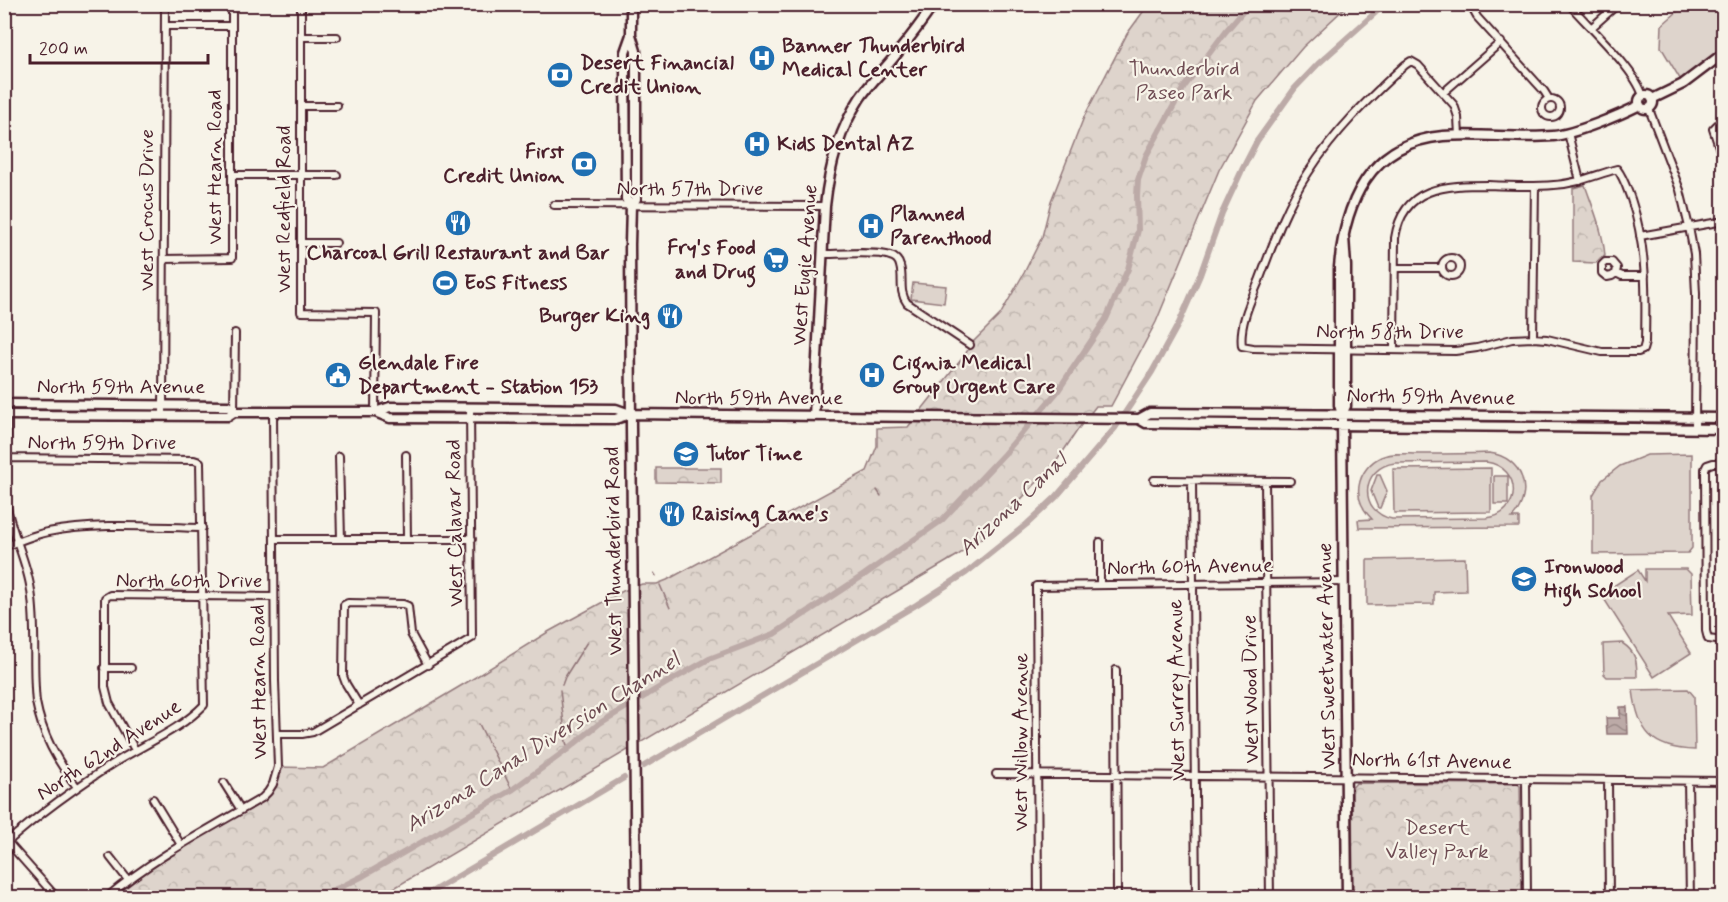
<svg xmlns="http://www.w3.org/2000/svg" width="1728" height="902" viewBox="0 0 1728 902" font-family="Mynerve,sans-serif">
  <defs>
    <pattern id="forest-crowns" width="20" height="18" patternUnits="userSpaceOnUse" patternTransform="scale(1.5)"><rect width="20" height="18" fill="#ded4cc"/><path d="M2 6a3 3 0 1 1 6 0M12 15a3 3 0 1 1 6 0" fill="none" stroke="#c0b6af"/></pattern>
    <pattern id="water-waves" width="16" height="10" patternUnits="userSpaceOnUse" patternTransform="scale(1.5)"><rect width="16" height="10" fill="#bcaaa7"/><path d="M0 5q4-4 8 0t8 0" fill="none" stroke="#9b8a88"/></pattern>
  </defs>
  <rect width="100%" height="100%" fill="#f7f3e8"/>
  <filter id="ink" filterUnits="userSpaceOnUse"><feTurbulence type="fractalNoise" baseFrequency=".0167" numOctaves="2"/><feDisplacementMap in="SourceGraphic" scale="12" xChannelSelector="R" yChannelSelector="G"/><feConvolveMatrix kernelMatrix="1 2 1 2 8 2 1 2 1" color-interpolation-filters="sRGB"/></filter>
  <g filter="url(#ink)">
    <path fill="#ded4cc" stroke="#947a7c" stroke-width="1.5" fill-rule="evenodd" d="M1685,5H1723V53L1683,84L1661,47L1662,25Z
      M913,283L946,286L944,303L911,299Z
      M1489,453C1523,457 1535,493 1512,518H1519V527L1359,528L1358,520L1372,519C1363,510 1357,499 1359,486C1361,473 1370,462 1381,457C1393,452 1406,454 1418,454C1442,454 1465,454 1489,453ZM1486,462C1523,467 1522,515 1486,518L1392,519C1358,512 1360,467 1395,463Z
      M1692,454V548L1688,553L1593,554V495L1602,480L1620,466L1647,455Z
      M1491,468V512L1394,513L1393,469Z
      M1377,475H1380L1387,491L1380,508H1378L1371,491Z
      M1508,476V504H1494V476Z
      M1465,558L1466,591L1434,592V604L1367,605V560Z
      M1645,569H1686L1691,574L1692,615L1668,616L1691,653L1654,677L1601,594L1638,570L1645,581Z
      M1622,643C1636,652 1637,661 1637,677H1607L1604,674L1603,644Z
      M1688,689L1694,696L1695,750C1651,749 1638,731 1633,690Z"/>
    <path fill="url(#forest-crowns)" stroke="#947a7c" stroke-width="1.5" d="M1148,5H1348L1303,47L1257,101L1219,170L1156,322L1111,406H1096L1079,428L1056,462L989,533L958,555L379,897L106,898L128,880L268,792L278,767L323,768L474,678L548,632L623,591L642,584H657L667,580L867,471L877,446V428L908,427L964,356L973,342L1000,315L1024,273L1042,237L1051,201L1084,117L1127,34Z
      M1585,185C1593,208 1603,231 1605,256L1600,258L1596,263L1573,262V188Z
      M656,468H721V483L656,482Z
      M1356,783L1517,784L1520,786L1522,897H1353L1352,788Z"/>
    <path fill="url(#water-waves)" stroke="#8e7275" stroke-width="1.5" d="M1620,707H1627L1628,734H1607L1606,718H1620Z"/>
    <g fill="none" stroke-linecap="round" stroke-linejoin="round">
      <path stroke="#8e7275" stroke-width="1.5" d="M877,490L881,496
        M654,573L656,576
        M660,585L670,608
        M562,685L565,677L587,642
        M560,690L566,742L568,749
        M479,724L512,790"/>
      <path stroke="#bcaaa7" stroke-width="6" d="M644,766L916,605L966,573L1027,524L1056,497L1115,428L1152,372L1179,323L1200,275L1222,213L1242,170L1257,141L1295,88L1318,64L1385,4
        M311,898L341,887L363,876L512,790L568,749L600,723L665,684L709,659L774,634L864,575L942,520L1004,454L1057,392L1106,319L1128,269L1138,230L1137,196L1138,180L1146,156L1184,87L1226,31L1249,4
        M421,898L624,778"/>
      <defs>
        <path id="street" d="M301,4V312L376,313L375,412
          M1475,4L1472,8L1477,17L1544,91L1549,99
          M1569,4C1589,27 1635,69 1643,96
          M165,26H232
          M1591,28L1618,4
          M301,37H337
          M1444,92L1501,42
          M1542 108a9 9 0 1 1 18 0a9 9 0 1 1-18 0Z
          M301,106H337
          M1649,109L1680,190L1689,227L1694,254L1696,294L1695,428
          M1724,121L1719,123L1713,129L1724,162
          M1568,133L1580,181
          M232,175H337
          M554,205L825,206
          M1640,236L1724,221
          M301,243H336
          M823,254C837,254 880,251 890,256C895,257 899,261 900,266C904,279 898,291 907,303L970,345
          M1442 267a9 9 0 1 1 18 0a9 9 0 1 1-18 0Z
          M164,259L232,258V4
          M1395,268H1442
          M1616,273L1617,268L1612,262H1605L1602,265V273L1607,277L1612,276L1616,273L1622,276H1645
          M1533,338L1535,186
          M1394,350L1395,238C1403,186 1446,185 1488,185C1510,186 1532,187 1554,185C1576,184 1595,175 1617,169C1624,178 1627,189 1631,199C1647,246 1646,294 1645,343L1643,350L1638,352H1602L1547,339L1533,338L1512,339L1477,348L1455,351L1253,348L1242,346C1239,324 1251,300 1259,281C1273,244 1286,206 1308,173C1335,131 1369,98 1405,65L1411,61L1418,65L1454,105L1458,117L1459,136
          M7,404L6,502C11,533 27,560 31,591C37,628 32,665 36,702C42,735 57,761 77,787
          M234,412L235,333
          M163,416L165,4
          M406,455L407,539
          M339,456L341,539
          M4,458L194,460L200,462L204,705C181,729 147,743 119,760C79,785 40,813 4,845
          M1724,463H1713L1707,465L1705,469L1706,631L1708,639L1724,641
          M1154,480L1290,481
          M1192,481L1196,898
          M1265,481L1270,898
          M274,539H472
          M1100,542V585
          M4,547C19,541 33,535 48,532C98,522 151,527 202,528
          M104,668H131
          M1116,670L1117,898
          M359,705L346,684L343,676L344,605L348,603L403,604L408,606L411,634L428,665
          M277,734H302L313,732L472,638L470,408
          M135,750L109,703L105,687V598L110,595L274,597
          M996,774L1724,781
          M1526,779L1527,898
          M1608,780L1609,898
          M1688,781L1690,898
          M224,783L241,810
          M153,799L181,845
          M4,838L57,898
          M110,857L128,880
          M106,898C153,858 209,829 262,798L268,792L273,784L278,767L275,681L273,412
          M1038,898L1036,586L1344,582"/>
        <path id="secondary" d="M631,35L636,51V199L631,205L630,244L631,428L636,898
          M1639 102a7 7 0 1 1 14 0a7 7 0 1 1-14 0Z
          M1652,99L1683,84L1724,53
          M631,205L626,199L625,69V52L631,35V4
          M1344,237L1346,266V406L1342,414V425L1347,898
          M4,404L228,406L234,412
          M375,412L390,418L615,419L631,414L1139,419L1146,423L1724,429
          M1342,414L1339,405V267C1345,202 1369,143 1443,136C1480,133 1517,139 1553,136C1575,134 1620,115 1640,105
          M4,415L228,416L234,412H375L390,407L616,409L630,414
          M814,416L825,206C829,169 839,130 860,98C870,83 884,70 895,56C909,39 922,22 934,4
          M1139,419L1150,413L1724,418"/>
      </defs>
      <use href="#street" stroke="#4a1f2b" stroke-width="10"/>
      <use href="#secondary" stroke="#4a1f2b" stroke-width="13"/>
      <use href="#street" stroke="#f7f3e8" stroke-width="6"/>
      <use href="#secondary" stroke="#f7f3e8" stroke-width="8"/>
    </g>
  </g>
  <defs>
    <symbol id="hospital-disc" viewBox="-11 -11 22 22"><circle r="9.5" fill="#1f6fb2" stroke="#f7f3e8"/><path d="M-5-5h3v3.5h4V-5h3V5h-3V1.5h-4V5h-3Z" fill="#fff"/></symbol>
    <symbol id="bank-disc" viewBox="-11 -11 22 22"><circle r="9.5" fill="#1f6fb2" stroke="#f7f3e8"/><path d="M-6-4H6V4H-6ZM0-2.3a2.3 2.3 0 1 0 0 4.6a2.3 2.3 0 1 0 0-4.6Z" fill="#fff"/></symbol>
    <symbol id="restaurant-disc" viewBox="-11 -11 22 22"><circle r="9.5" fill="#1f6fb2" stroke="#f7f3e8"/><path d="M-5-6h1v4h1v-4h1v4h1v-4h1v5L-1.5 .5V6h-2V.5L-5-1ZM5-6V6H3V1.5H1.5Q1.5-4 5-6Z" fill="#fff"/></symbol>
    <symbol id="supermarket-disc" viewBox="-11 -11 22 22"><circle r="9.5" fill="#1f6fb2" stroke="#f7f3e8"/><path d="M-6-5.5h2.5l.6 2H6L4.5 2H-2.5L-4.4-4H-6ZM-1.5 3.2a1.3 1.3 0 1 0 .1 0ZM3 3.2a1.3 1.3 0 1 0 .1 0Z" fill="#fff"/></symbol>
    <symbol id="stadium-disc" viewBox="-11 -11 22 22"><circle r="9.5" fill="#1f6fb2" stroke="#f7f3e8"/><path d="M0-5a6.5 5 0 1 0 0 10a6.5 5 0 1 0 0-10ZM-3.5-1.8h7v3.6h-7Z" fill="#fff"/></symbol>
    <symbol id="civic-disc" viewBox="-11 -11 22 22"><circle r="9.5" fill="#1f6fb2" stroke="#f7f3e8"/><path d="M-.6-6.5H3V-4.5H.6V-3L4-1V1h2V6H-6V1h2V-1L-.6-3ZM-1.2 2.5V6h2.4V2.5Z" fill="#fff"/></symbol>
    <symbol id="school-disc" viewBox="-11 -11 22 22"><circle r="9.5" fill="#1f6fb2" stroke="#f7f3e8"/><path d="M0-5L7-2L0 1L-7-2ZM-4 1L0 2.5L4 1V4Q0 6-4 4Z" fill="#fff"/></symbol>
  </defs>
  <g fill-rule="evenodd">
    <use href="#hospital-disc" x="747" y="43" width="30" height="30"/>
    <use href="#bank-disc" x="545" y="60" width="30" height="30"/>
    <use href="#hospital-disc" x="742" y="129" width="30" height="30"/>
    <use href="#bank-disc" x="569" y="149" width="30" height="30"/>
    <use href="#restaurant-disc" x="443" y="208" width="30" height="30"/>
    <use href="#hospital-disc" x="856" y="211" width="30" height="30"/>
    <use href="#supermarket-disc" x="761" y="245" width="30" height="30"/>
    <use href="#stadium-disc" x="430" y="268" width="30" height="30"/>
    <use href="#restaurant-disc" x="655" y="301" width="30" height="30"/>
    <use href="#civic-disc" x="323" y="360" width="30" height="30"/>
    <use href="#hospital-disc" x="857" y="360" width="30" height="30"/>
    <use href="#school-disc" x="671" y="439" width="30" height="30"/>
    <use href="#restaurant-disc" x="657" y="499" width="30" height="30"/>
    <use href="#school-disc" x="1509" y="564" width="30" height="30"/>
  </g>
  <g text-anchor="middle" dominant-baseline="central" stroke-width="4.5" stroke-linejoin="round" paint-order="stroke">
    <g font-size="21" font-weight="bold" fill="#4a1f2b" stroke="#f7f3e8" text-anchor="start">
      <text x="782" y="46">Banner Thunderbird<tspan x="782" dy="24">Medical Center</tspan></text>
      <text x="580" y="63">Desert Financial<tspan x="580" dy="24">Credit Union</tspan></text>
      <text x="777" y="144">Kids Dental AZ</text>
      <text x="564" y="152" text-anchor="end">First<tspan x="564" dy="24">Credit Union</tspan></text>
      <text x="890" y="214">Planned<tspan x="890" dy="24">Parenthood</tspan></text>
      <text x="756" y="248" text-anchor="end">Fry's Food<tspan x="756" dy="24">and Drug</tspan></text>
      <text x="458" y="253" text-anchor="middle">Charcoal Grill Restaurant and Bar</text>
      <text x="464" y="283">EoS Fitness</text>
      <text x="650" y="316" text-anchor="end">Burger King</text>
      <text x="358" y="363">Glendale Fire<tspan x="358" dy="24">Department - Station 153</tspan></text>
      <text x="892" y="363">Cignia Medical<tspan x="892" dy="24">Group Urgent Care</tspan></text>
      <text x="706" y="454">Tutor Time</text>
      <text x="692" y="514">Raising Cane's</text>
      <text x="1544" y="567">Ironwood<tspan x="1544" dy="24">High School</tspan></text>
    </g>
    <g font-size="21" fill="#6f4c53" stroke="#f7f3e8">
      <text x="1184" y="69">Thunderbird<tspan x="1184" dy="24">Paseo Park</tspan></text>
      <text x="1437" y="828">Desert<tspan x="1437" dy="24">Valley Park</tspan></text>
    </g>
    <g font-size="21" fill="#4a1f2b" stroke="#f7f3e8">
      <text transform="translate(215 167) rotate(-90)">West Hearn Road</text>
      <text x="690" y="189">North 57th Drive</text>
      <text transform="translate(284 209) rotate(-90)">West Redfield Road</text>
      <text transform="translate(147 210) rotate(-90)">West Crocus Drive</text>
      <text transform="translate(805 265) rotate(-86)">West Eugie Avenue</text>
      <text x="1390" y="332">North 58th Drive</text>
      <text x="121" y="387">North 59th Avenue</text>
      <text transform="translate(1431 397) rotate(1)">North 59th Avenue</text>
      <text x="759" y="398">North 59th Avenue</text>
      <text x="102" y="443">North 59th Drive</text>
      <text transform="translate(455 523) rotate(-91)">West Calavar Road</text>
      <text transform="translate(614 551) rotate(-91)">West Thunderbird Road</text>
      <text transform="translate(1190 567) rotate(-1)">North 60th Avenue</text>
      <text x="189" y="581">North 60th Drive</text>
      <text transform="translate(1327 656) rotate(-91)">West Sweetwater Avenue</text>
      <text transform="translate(259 682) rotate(-91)">West Hearn Road</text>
      <text transform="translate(1251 689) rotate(-91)">West Wood Drive</text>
      <text transform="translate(1177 690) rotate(-91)">West Surrey Avenue</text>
      <text transform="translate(1021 742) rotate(-90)">West Willow Avenue</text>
      <text transform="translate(109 750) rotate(-33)">North 62nd Avenue</text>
      <text transform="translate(1432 761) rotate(1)">North 61st Avenue</text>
    </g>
    <g font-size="22" font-style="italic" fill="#6c4950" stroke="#f7f3e8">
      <text transform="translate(1013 505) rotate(-43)">Arizona Canal</text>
      <text transform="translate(543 743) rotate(-32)">Arizona Canal Diversion Channel</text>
    </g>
  </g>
  <rect width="1728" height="902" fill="none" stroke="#f7f3e8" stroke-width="24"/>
  <rect x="12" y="12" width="1704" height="878" fill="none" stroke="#4a1f2b" stroke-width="2" filter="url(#ink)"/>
  <path d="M30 54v9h178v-9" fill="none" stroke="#4a1f2b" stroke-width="3"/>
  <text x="39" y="54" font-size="18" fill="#4a1f2b" stroke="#f7f3e8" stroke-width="4.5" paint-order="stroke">200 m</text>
</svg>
